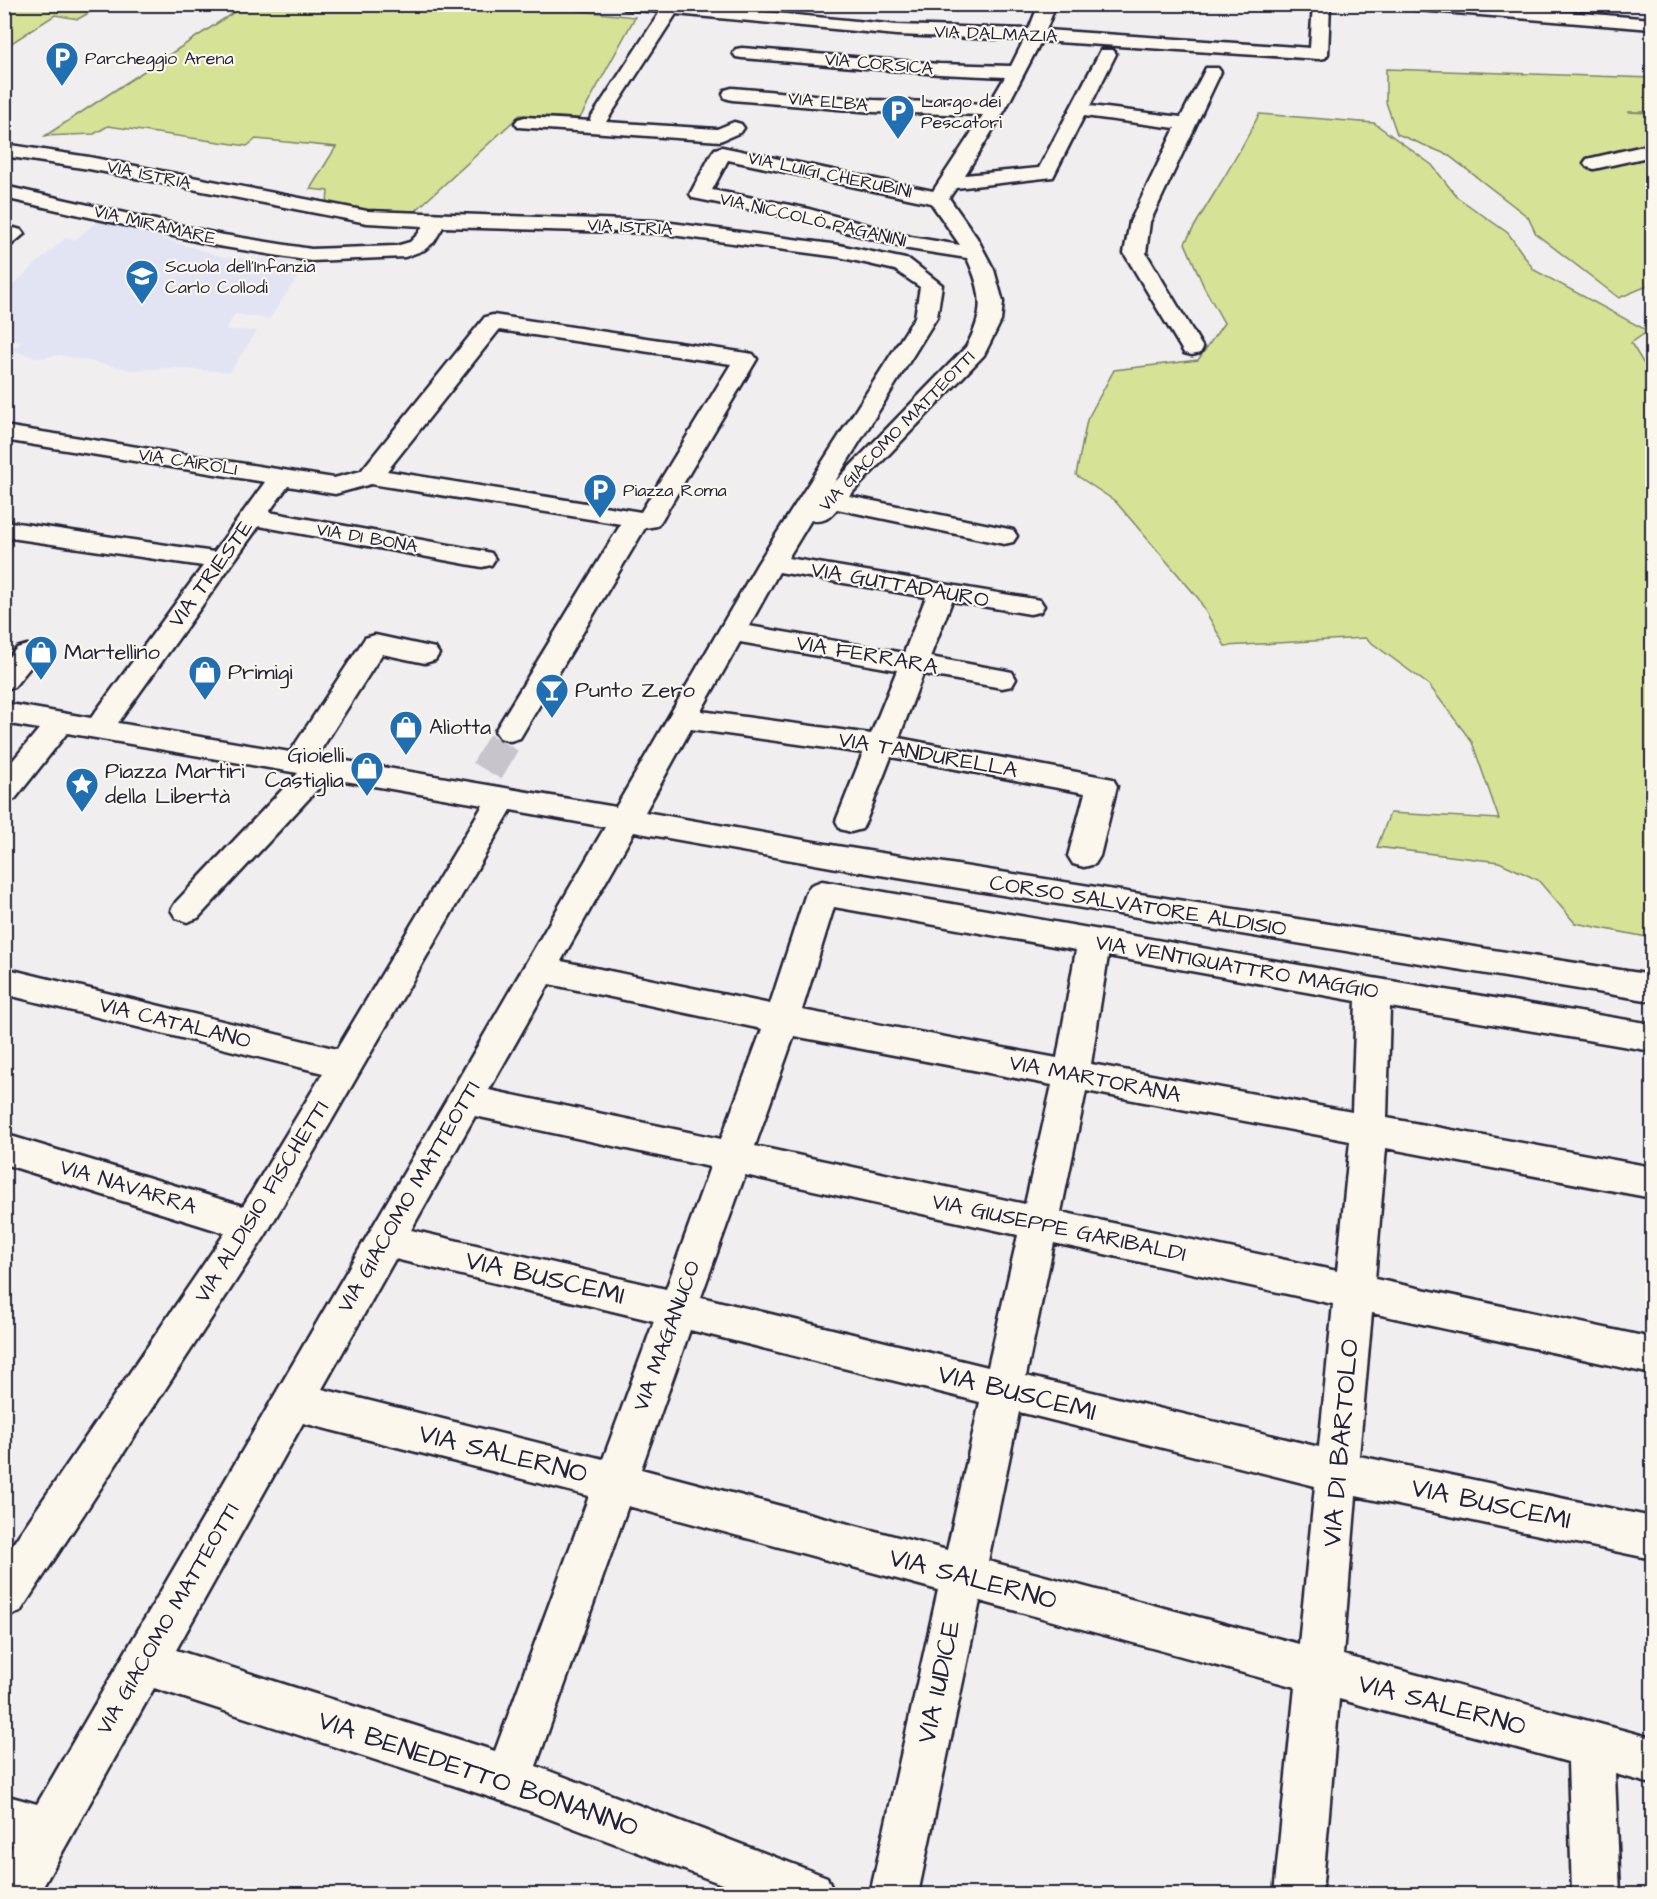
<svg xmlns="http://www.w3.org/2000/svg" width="1657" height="1899" viewBox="0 0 1657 1899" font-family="'Architects Daughter',sans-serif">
  <rect width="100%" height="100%" fill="#f0eeef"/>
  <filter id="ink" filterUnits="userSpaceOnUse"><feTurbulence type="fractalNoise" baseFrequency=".0167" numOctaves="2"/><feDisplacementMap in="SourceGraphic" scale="12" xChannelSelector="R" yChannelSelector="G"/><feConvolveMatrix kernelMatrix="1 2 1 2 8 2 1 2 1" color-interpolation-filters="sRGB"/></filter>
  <g filter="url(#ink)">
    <path fill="#e2e4f3" d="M100,219L223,257L307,263L269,319L235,314L226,330L257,331L230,372L169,368L131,370L60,355L38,358L11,350L23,342L5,339L4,293L65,238L75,240Z"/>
    <path fill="#d6e295" stroke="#7c8268" stroke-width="1.5" d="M5,4H103V5L78,19L55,15L7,46L5,45Z
      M518,4L635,17L580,118L520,115L412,214L370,211L327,203L328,191L310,189L336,147L256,139L247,146L108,126L94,134L45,136L245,5Z
      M1386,69L1652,78V112H1628L1652,113V284L1619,298L1536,234L1528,217L1448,155L1397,134L1386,102Z
      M1259,114L1374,123L1432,165L1457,197L1508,233L1534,270L1648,331L1631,343L1652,377V938L1575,923L1538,880L1499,862L1377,847L1390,813L1499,819L1472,742L1429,685L1365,638L1225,646L1198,598L1115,501L1076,475L1087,420L1114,370L1198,360L1224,323L1204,287L1185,243C1209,199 1238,159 1259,114Z"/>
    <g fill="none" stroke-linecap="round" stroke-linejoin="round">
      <path stroke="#c7c5cb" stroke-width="33" stroke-dasharray="33 16" stroke-linecap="butt" d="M487,771L510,731"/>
      <defs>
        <path id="minor" d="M617,4H684L897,25L1029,29L1039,4H1056L1046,30L1310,48L1313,4H1330L1328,54L1325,58L1319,59L1041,41L1005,110L965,175L1039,168L1101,50H1113L1116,54L1090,106L1181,117L1206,68H1218L1221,72L1150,222L1146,253L1203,348L1200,353L1192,355L1184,353L1124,253L1130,222L1175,128L1084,116L1053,177L956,188L949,198L977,238L994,270L1003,302L1001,321L984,355L849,496L1004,528L1013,530L1017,536L1013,542L1004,544L837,509C829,518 824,523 811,520L788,558L1040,600L1044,606L1040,612L1030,614L952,601L930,657L1002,670L1012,672L1016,679L1012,686L1002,688L923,674L899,738L1113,779L1117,786L1100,856L1095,864L1084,867L1073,864L1068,856L1085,793L891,757L866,821L862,829L851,832L840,829L836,821L863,753L691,729L645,812L837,846L1652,975V1001L837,868L634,832L561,961L770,1004L806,893L811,885L822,881L1373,978L1652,1024V1051L1390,1007L1387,1118L1652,1167V1198L1386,1148L1375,1279L1652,1338V1374L1372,1313L1359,1456L1652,1517V1559L1356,1496L1343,1655L1652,1738V1784L1615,1774L1620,1894H1572L1568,1762L1339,1699L1322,1894H1274L1295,1687L980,1601L918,1894H870L938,1590L628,1506L536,1766L827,1877L834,1894H748L508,1803L154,1688L39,1894H4V1860L13,1845L4,1843V1795L37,1804L605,827L511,810L265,1236L20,1612L4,1618V1557L225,1233L4,1164V1134L243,1206L323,1073L4,994V968L337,1049L483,805L328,778L198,918L187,922L176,918L171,910L176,902L298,773L67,733L15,799L4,802V771L39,729L4,723V703L91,718L203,566L4,537V521L214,552L265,482L4,440V426L334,478L361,471L485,317L493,315L753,354L757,359L661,521L657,526L645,528L520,738L510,741L500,738L495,731L621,524L371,484L335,494L288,486L269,512L482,551L491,553L495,559L491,565L482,567L259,526L118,723L290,752L365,638L375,635L435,648L439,654L435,660L425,663L382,654L317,756L616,807L758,563L915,317L920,287L895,270L839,257L656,233L443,227L434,242L424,250L405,257L311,261L218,246L4,198V186L218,234L311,249L396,246L410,242L418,234L423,226L367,223L89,169L4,156V144L89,157L367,211L656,221L839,245L910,260L942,285L937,317L834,483L966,347C985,313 983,293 967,258L909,249L802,220L693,198L690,194L712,153L715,149L722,147L933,191L983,115L873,112L732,100L725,98L723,94L725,90L732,88L873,100L989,104L1005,77L939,74L742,58L736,57L733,53L736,49L742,48L939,64L1011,66L1024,40L897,35L676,14L606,122L717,129L734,122L741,124L744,128L741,132L720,141L518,127L515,123L518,119L525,117L591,121L590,119L660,12L625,9ZM728,160L931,203L960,245L911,237L805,208L712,190ZM499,330L731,364L641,512L387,471ZM779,572L926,597L904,653L749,626ZM740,642L897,670L871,734L701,711ZM834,907L1076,950L1057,1058L802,1010ZM1108,956L1356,1001L1352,1112L1091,1064ZM549,984L762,1029L721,1139L489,1090ZM794,1036L1052,1085L1025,1204L755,1146ZM1086,1091L1350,1141L1337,1271L1061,1212ZM475,1116L710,1167L666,1289L411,1230ZM745,1175L1018,1235L988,1367L701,1297ZM1054,1243L1333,1304L1319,1447L1026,1376ZM395,1259L654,1321L603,1459L322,1389ZM690,1330L980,1402L947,1550L641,1469ZM1019,1412L1315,1486L1299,1644L988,1561ZM303,1423L589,1496L495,1751L176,1650Z
          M1397,4H1475L1652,19V29L1405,9Z
          M1652,144V156L1594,169L1587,167L1584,163L1587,159Z
          M14,228L21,230L24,234L11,245L4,247V231Z
          M27,645L37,648L41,654L14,687L4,689V662L17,648Z"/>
      </defs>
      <use href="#minor" stroke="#22223b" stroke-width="5"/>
      <use href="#minor" fill="#fbf7ec" fill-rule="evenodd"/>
    </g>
  </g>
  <defs>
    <symbol id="parking-pin" viewBox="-11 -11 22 30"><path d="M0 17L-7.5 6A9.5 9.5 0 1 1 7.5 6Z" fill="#1f6fb2" stroke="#fbf7ec"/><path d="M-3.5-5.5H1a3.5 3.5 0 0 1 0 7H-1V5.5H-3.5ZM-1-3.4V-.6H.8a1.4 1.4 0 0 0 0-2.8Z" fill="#fff"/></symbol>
    <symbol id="school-pin" viewBox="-11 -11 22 30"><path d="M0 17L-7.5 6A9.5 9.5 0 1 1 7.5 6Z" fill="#1f6fb2" stroke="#fbf7ec"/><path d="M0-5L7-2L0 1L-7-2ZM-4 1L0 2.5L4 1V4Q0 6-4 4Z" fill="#fff"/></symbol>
    <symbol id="shop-pin" viewBox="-11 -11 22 30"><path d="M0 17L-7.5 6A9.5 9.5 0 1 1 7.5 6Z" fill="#1f6fb2" stroke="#fbf7ec"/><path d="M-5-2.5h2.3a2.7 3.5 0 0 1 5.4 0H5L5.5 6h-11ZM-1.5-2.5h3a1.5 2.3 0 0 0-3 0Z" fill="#fff"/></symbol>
    <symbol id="bar-pin" viewBox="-11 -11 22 30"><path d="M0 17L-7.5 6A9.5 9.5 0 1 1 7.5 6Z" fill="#1f6fb2" stroke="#fbf7ec"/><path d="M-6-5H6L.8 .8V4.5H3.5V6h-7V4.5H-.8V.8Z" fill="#fff"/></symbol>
    <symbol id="sight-pin" viewBox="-11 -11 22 30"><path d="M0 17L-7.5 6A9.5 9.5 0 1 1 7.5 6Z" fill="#1f6fb2" stroke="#fbf7ec"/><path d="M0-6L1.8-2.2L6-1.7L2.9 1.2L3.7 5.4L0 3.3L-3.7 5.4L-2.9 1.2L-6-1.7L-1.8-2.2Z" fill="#fff"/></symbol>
  </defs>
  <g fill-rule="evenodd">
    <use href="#parking-pin" x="43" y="39" width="38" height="52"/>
    <use href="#parking-pin" x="879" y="92" width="38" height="52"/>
    <use href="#school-pin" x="123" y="257" width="38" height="52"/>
    <use href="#parking-pin" x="581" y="471" width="38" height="52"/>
    <use href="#shop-pin" x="22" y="633" width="38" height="52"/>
    <use href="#shop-pin" x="186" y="653" width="38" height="52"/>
    <use href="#bar-pin" x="533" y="671" width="38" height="52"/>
    <use href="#shop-pin" x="387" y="708" width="38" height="52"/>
    <use href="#shop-pin" x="348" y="749" width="38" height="52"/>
    <use href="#sight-pin" x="63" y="765" width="38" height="52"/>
  </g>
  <g text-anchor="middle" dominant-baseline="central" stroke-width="4.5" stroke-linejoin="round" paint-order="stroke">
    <g font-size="18" fill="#22223b" stroke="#fbf7ec">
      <text transform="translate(996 34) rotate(2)">VIA DALMAZIA</text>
      <text transform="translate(879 64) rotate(5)">VIA CORSICA</text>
      <text transform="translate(828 102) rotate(5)">VIA ELBA</text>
      <text transform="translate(149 175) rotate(12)">VIA ISTRIA</text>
      <text transform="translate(830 175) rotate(12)">VIA LUIGI CHERUBINI</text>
      <text transform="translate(813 220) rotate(13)">VIA NICCOLÒ PAGANINI</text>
      <text transform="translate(155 225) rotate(13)">VIA MIRAMARE</text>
      <text transform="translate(630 227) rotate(3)">VIA ISTRIA</text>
      <text transform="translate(897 431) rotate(-46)">VIA GIACOMO MATTEOTTI</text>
      <text transform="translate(188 462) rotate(9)">VIA CAIROLI</text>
      <text transform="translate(367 538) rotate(10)">VIA DI BONA</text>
    </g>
    <g font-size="18" fill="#22223b" stroke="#fbf7ec" text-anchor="start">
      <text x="85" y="58">Parcheggio Arena</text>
      <text x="921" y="101">Largo dei<tspan x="921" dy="21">Pescatori</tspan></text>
      <text x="165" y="266">Scuola dell'Infanzia<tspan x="165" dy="21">Carlo Collodi</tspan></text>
      <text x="623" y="490">Piazza Roma</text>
    </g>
    <g font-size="22" fill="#22223b" stroke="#fbf7ec">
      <text transform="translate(211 574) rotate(-54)">VIA TRIESTE</text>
      <text transform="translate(900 585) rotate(10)">VIA GUTTADAURO</text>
      <text transform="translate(867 655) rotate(10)">VIA FERRARA</text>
      <text transform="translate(928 755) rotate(10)">VIA TANDURELLA</text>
      <text transform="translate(1138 906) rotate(9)">CORSO SALVATORE ALDISIO</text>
      <text transform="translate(1237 967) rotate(10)">VIA VENTIQUATTRO MAGGIO</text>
      <text transform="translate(175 1023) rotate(14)">VIA CATALANO</text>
      <text transform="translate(1095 1079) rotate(11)">VIA MARTORANA</text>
      <text transform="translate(128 1187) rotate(17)">VIA NAVARRA</text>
      <text transform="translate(409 1197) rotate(-60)">VIA GIACOMO MATTEOTTI</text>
      <text transform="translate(262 1202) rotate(-58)">VIA ALDISIO FISCHETTI</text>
      <text transform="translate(1059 1228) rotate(12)">VIA GIUSEPPE GARIBALDI</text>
      <text transform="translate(667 1336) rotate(-70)">VIA MAGANUCO</text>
      <text transform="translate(168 1619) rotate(-60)">VIA GIACOMO MATTEOTTI</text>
    </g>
    <g font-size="22" fill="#22223b" stroke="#fbf7ec" text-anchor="start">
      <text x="64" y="652">Martellino</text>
      <text x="228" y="672">Primigi</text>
      <text x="575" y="690">Punto Zero</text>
      <text x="429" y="727">Aliotta</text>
      <text x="344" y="755" text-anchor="end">Gioielli<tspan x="344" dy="25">Castiglia</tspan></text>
      <text x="105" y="771">Piazza Martiri<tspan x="105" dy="25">della Libertà</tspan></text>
    </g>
    <g font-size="27" fill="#22223b" stroke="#fbf7ec">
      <text transform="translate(545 1278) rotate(13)">VIA BUSCEMI</text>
      <text transform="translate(1017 1393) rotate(14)">VIA BUSCEMI</text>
      <text transform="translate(1341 1443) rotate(-85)">VIA DI BARTOLO</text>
      <text transform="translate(503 1454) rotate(14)">VIA SALERNO</text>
      <text transform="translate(1491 1504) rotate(12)">VIA BUSCEMI</text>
      <text transform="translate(973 1579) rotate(15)">VIA SALERNO</text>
      <text transform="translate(939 1682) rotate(-78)">VIA IUDICE</text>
      <text transform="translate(1442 1705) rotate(15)">VIA SALERNO</text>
      <text transform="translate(478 1774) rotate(19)">VIA BENEDETTO BONANNO</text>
    </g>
  </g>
  <rect width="1657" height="1899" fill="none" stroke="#fbf7ec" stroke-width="24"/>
  <rect x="12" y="12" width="1633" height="1875" fill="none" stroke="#22223b" stroke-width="2" filter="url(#ink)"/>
</svg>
